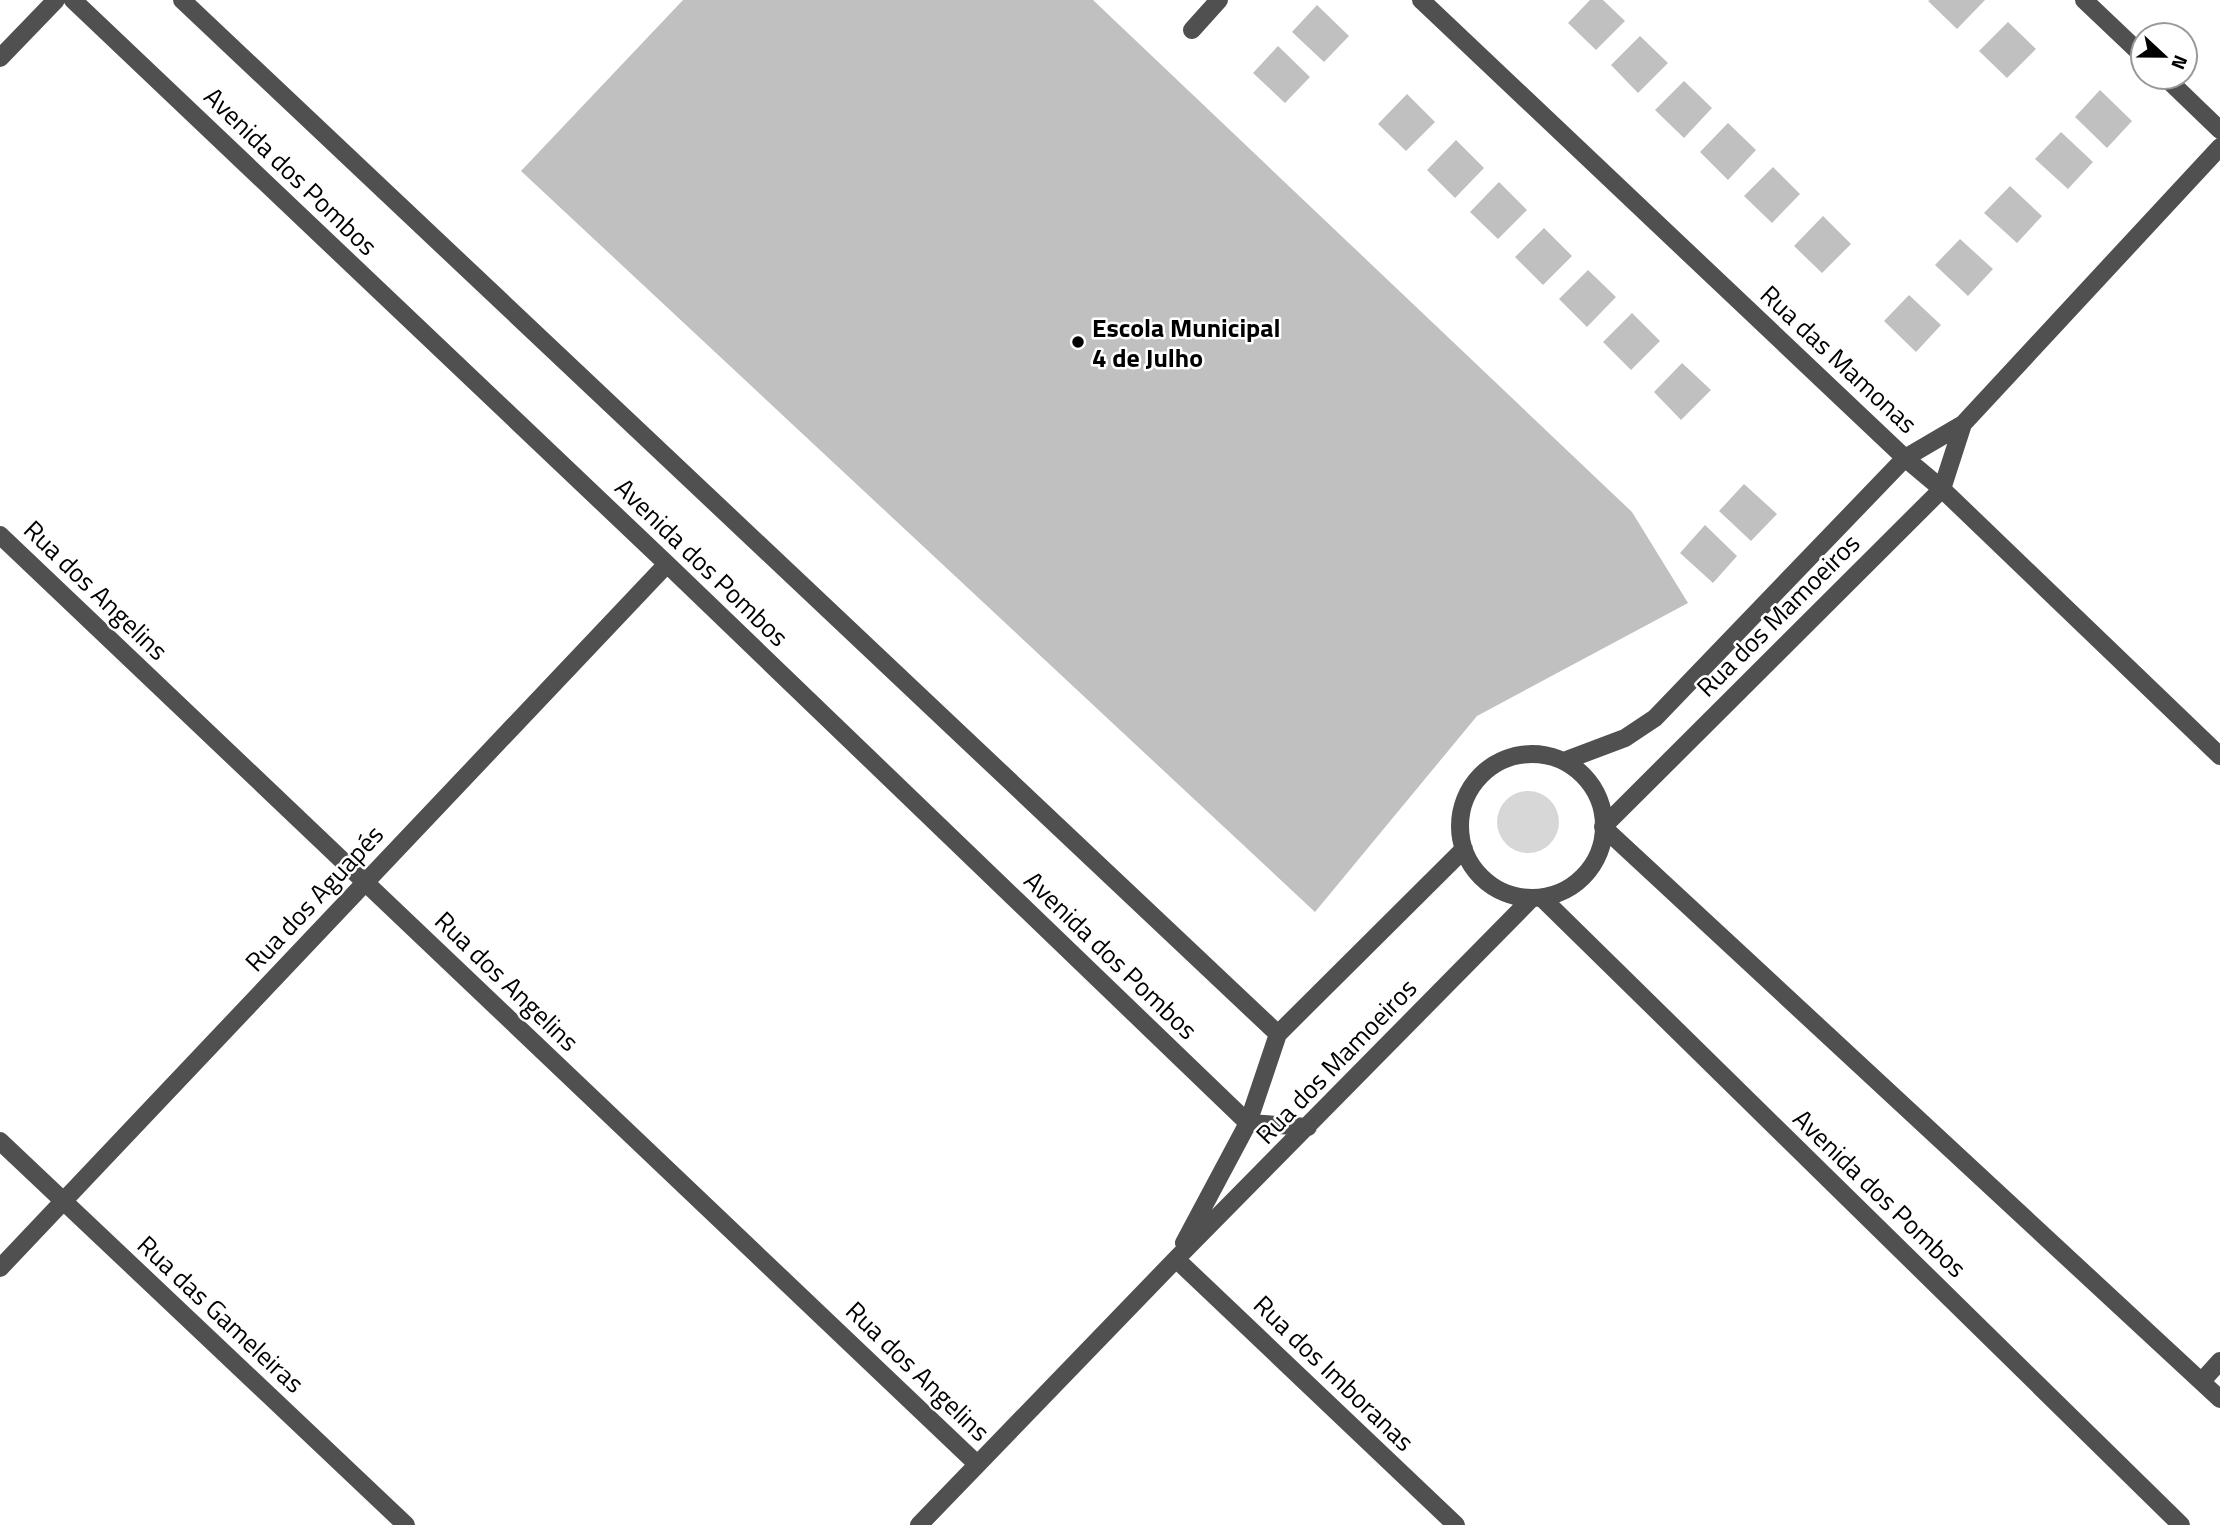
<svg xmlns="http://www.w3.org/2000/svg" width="2220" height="1525" viewBox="0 0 2220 1525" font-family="'Titillium Web',sans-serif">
  <rect width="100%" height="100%" fill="#fff"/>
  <path fill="#d7d7d7" d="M1497 822a31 31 0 1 1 62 0a31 31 0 1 1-62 0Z"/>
  <path fill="#c0c0c0" d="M683,0H1093L1632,512L1688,603L1477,716L1315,912L521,171Z
    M1590,0H1603L1625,21L1596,50L1568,23Z
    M1930,0H1985L1957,29L1928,1Z
    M1317,5L1349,36L1324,62L1292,32Z
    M2008,22L2036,49L2007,78L1979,51Z
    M1640,36L1668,63L1638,93L1611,65Z
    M1278,46L1310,77L1285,103L1253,73Z
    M1684,81L1712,108L1684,138L1655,110Z
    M2100,90L2132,121L2107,148L2075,117Z
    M1407,94L1435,122L1406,151L1378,124Z
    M1728,123L1756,150L1728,180L1700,152Z
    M2061,132L2093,162L2068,189L2035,159Z
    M1456,140L1484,168L1455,198L1427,170Z
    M1773,167L1800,194L1772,223L1744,196Z
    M1499,182L1527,210L1498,239L1470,212Z
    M2010,186L2042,216L2017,243L1984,213Z
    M1823,216L1851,244L1822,273L1794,246Z
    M1544,228L1572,256L1543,285L1515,257Z
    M1960,239L1993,269L1968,296L1935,265Z
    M1588,270L1616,297L1587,327L1559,299Z
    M1909,295L1941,325L1916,352L1884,321Z
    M1632,313L1660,341L1631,370L1603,342Z
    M1682,363L1711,390L1681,420L1654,392Z
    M1744,484L1777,514L1751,541L1719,511Z
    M1705,525L1737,556L1713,583L1680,553Z"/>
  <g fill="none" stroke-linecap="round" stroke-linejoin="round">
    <path stroke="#505050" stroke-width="18" d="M73,0L667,564L1248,1123L1308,1127
      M182,0L1278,1034
      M1421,0L1905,458L1942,489L2220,756
      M2084,0L2143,56
      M1192,30L1219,0
      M0,58L56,0
      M2165,77L2220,130
      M1963,424L1942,489L1603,827L2220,1399
      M0,535L977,1464
      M1460 826a72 72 0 1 1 144 0a72 72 0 1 1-144 0Z
      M1564,761L1625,738L1655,718L1905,458L1963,424L2220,147
      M1542,898L2181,1525
      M0,1141L406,1525
      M1184,1243L1248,1123L1278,1034L1464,849
      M1176,1259L1456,1525
      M0,1268L667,564
      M2202,1381L2220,1361
      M919,1525L1176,1259L1532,898"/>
  </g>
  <circle fill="#000" stroke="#fff" stroke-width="2.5" cx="1078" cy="342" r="7"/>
  <g text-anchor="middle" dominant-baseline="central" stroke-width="5" stroke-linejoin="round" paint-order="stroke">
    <g font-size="26" fill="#000" stroke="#fff">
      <text transform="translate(291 171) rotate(44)">Avenida dos Pombos</text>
      <text transform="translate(1839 359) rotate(43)">Rua das Mamonas</text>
      <text transform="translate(702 562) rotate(44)">Avenida dos Pombos</text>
      <text transform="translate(96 590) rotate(44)">Rua dos Angelins</text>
      <text transform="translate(1778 615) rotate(-45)">Rua dos Mamoeiros</text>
      <text transform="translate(314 898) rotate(-47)">Rua dos Aguapés</text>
      <text transform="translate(1111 955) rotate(44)">Avenida dos Pombos</text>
      <text transform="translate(507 981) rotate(44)">Rua dos Angelins</text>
      <text transform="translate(1336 1061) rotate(-46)">Rua dos Mamoeiros</text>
      <text transform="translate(1880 1193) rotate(44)">Avenida dos Pombos</text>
      <text transform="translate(221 1314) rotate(43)">Rua das Gameleiras</text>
      <text transform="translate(918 1371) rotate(44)">Rua dos Angelins</text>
      <text transform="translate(1334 1373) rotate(44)">Rua dos Imboranas</text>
    </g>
    <g font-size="26" font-weight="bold" fill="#000" stroke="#fff" text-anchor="start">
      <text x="1092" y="327">Escola Municipal<tspan x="1092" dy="30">4 de Julho</tspan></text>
    </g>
  </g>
  <g transform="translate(2164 56) rotate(112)"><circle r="33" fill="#ffffff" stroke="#999999" stroke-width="2"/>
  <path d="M0-5L12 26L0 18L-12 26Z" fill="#000000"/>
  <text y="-10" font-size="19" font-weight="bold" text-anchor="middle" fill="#000000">N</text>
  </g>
</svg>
